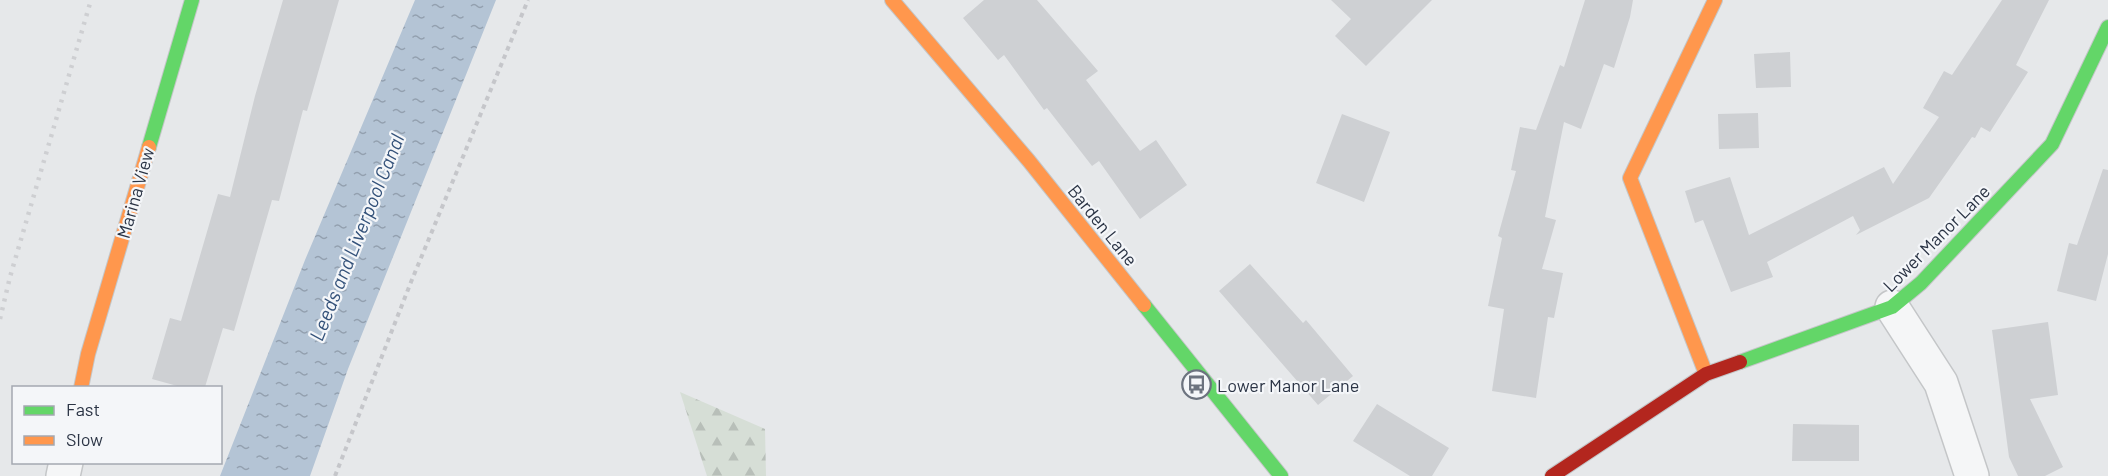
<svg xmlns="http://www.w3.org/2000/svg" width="2108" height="476" viewBox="0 0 2108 476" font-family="Barlow,sans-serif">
  <defs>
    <pattern id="forest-firs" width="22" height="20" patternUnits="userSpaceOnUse" patternTransform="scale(1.5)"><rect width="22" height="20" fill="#d6ded6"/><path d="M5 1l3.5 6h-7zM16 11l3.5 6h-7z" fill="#b8bfb9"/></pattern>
    <pattern id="water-ripples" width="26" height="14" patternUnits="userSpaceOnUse" patternTransform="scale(1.5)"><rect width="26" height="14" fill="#b4c4d5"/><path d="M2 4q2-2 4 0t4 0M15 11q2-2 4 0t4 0" fill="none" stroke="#93a0af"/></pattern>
  </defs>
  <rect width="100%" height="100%" fill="#e6e8ea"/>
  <path fill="url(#forest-firs)" d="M680,392L765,429L766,476H707Z"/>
  <path fill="url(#water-ripples)" d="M415,0H496L348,369L310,476H220L305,260Z"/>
  <path fill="#ced0d3" d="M283,0H339L307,111L303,110L279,201L272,200L234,331L223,328L205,387H181L152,379L170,318L181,321L218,194L230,197L255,96Z
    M984,0H1037L1098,71L1086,80L1140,151L1156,140L1187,185L1140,219L1099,161L1092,166L1047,108L1044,110L1004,55L998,60L963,18Z
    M1331,0H1432L1366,66L1335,36L1351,19Z
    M1585,0H1633L1630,17L1614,68L1604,64L1581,129L1564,122L1545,217L1556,220L1542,269L1563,273L1554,318L1548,317L1536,398L1492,391L1504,309L1488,306L1502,238L1498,236L1516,171L1511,170L1520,127L1536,130L1560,65L1564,67Z
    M2002,0H2049L2016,65L2028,72L1990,132L1981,127L1975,138L1972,137L1929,198L1856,235L1860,230L1853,216L1767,262L1773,277L1731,292L1703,220L1695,223L1685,191L1730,177L1749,235L1884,167L1893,184L1939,117L1923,108L1944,71L1952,75Z
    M1790,52L1791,87L1756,88L1754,54Z
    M1758,113L1759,148L1719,149L1718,114Z
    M1342,114L1390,132L1364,202L1316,183Z
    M2103,169L2108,170V254L2096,301L2057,291L2069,243L2077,245Z
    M1250,264L1303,323L1306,320L1353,376L1318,405L1219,291Z
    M2048,322L2058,395L2030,399L2063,467L2045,476H2018L2009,457L1992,330Z
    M1377,404L1449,448L1432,476H1410L1353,441Z
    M1793,424L1859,425V461H1792Z"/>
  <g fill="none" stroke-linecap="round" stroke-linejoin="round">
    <defs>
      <path id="street" d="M1892,307L1941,383L1972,476
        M63,476L66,462"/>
      <path id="fast" d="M149,147L192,0
        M1144,305L1281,476
        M1740,362L1892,307L1921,283L2052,144L2108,27"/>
      <path id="slow" d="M892,0L1029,161L1144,305
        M1706,374L1630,178L1715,0
        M81,388L88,354L149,147"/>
      <path id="jam" d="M1552,476L1706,374L1740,362"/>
    </defs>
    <use href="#street" stroke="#c4c6c8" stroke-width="36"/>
    <use href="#fast" stroke="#c4c6c8" stroke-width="16"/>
    <use href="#slow" stroke="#c4c6c8" stroke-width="16"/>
    <use href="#jam" stroke="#c4c6c8" stroke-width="16"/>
    <path stroke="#c5c6ca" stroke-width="4" stroke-dasharray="4.5 4.5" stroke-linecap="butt" d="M335,476L411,282L528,0"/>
    <use href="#street" stroke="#f5f6f7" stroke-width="33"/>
    <use href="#fast" stroke="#63d668" stroke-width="14"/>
    <use href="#slow" stroke="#ff974d" stroke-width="14"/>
    <use href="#jam" stroke="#b3261e" stroke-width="14"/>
    <path stroke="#cecfd2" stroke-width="4.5" stroke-dasharray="3 6" stroke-linecap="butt" d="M0,319L10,277L91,0"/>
  </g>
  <defs>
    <symbol id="bus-ring" viewBox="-11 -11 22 22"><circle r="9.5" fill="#f4f6f9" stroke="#6c737f" stroke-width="1.5"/><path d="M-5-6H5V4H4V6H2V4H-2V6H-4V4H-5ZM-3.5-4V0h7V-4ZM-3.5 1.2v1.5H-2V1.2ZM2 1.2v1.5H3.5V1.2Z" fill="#6c737f"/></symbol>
  </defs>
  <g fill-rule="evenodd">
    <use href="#bus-ring" x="1180" y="368" width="33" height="33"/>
  </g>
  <g text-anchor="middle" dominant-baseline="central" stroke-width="4.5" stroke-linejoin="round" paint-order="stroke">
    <g font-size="18" fill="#2b3445" stroke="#f4f6f9">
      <text transform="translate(135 193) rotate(-74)">Marina View</text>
      <text transform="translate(1103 225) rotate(51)">Barden Lane</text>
      <text transform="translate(1936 238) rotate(-45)">Lower Manor Lane</text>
    </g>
    <g font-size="18" fill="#2b3445" stroke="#f4f6f9" text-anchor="start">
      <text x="1217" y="385">Lower Manor Lane</text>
    </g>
    <g font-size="20" font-style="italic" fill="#34527a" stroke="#f4f6f9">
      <text transform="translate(356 237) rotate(-68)">Leeds and Liverpool Canal</text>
    </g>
  </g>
  <rect x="12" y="386" width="210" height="78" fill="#f4f6f9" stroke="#a4a8b1" stroke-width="1.5"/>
  <rect x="24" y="406" width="30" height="9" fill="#63d668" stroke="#a4a8b1" stroke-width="1.5"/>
  <text x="66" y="416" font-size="18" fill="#2b3445">Fast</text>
  <rect x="24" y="436" width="30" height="9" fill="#ff974d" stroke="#a4a8b1" stroke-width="1.5"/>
  <text x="66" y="446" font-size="18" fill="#2b3445">Slow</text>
</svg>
